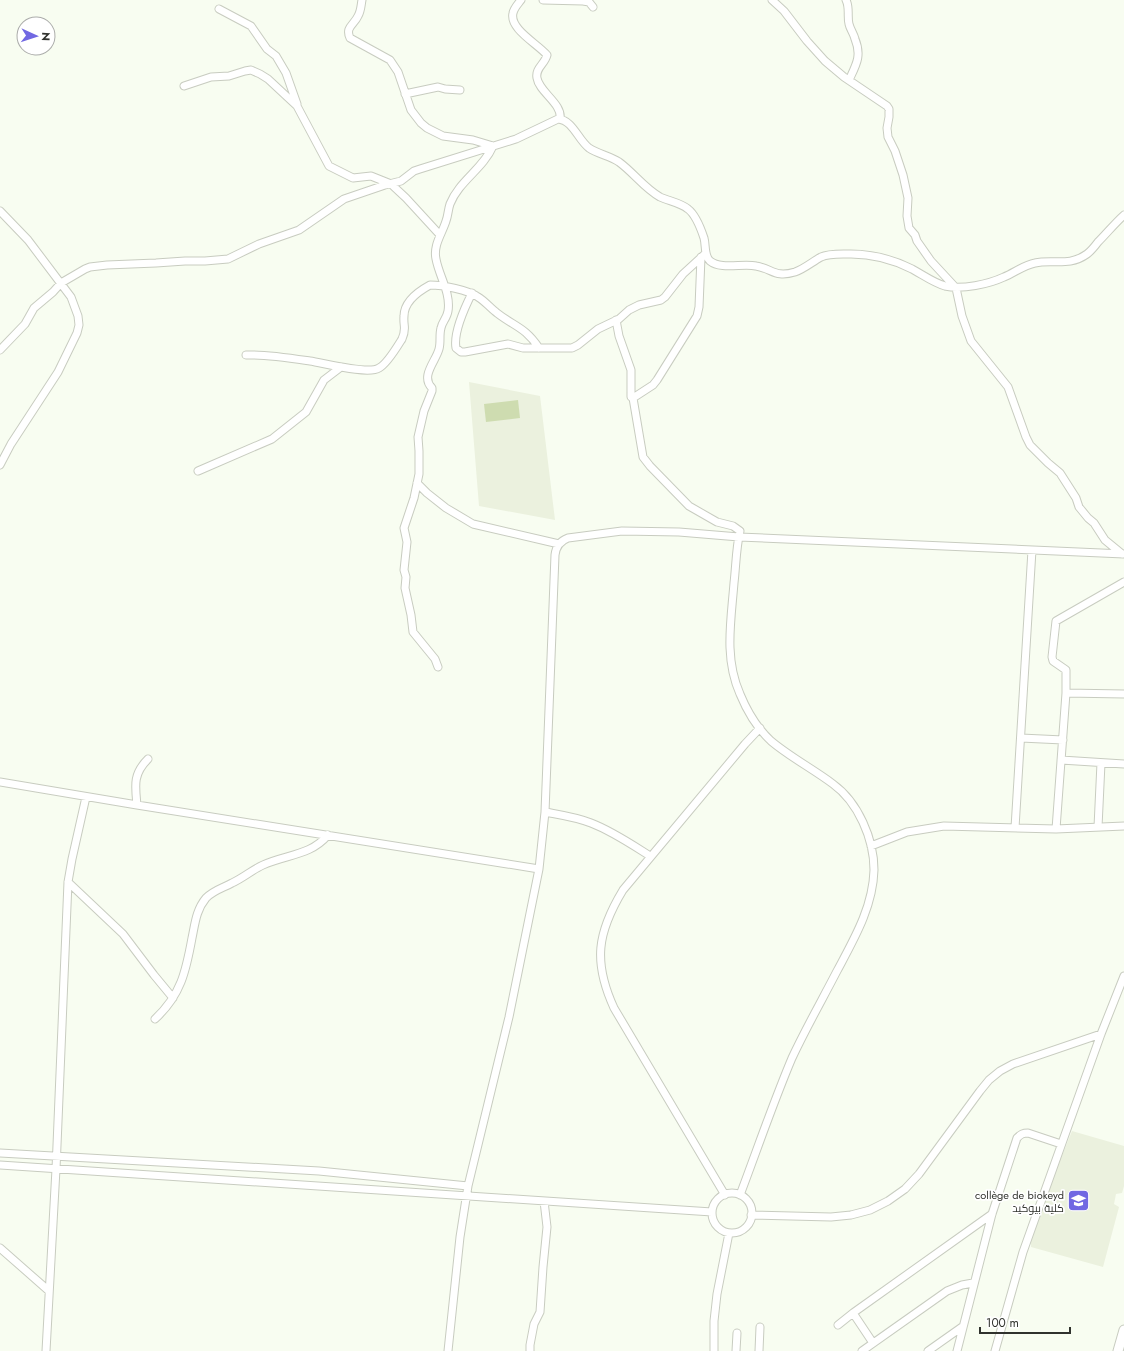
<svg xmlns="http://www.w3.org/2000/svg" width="1124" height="1351" viewBox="0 0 1124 1351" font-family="Jost,Cairo,sans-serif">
  <rect width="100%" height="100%" fill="#f8fdf1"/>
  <path fill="#ebf1de" d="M469,382L540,396L555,520L479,506Z
    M1072,1131L1124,1146V1186L1122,1193L1116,1194L1114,1204L1119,1207L1103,1267L1031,1247V1232Z"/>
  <path fill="#cedcb0" d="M518,400L520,418L486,422L484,404Z"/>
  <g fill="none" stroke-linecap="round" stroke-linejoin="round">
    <defs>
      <path id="minor" d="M362,0C361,5 361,11 358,16C354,25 345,27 350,38L390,60L398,72L411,110L421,123L427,128L443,136L473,140L493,146
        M521,0C518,4 514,8 513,13C509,29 538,44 547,55C545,64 535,68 537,78C539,92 563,104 560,119
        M543,0L583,1L589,2L593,7
        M772,0L784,11L807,41L825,61L844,77L887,106L889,109V117L887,128L888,137L895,151L903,175L908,198L907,216L909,228L915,235L917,241L931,261L956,288L962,316L971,341L1008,387L1026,437L1030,445L1048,463L1060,473L1076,498L1079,507L1088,518L1094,523L1105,540L1122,554
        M846,0C850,8 847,16 849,24C850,29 854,34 855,39C862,56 856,65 849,80
        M219,9L251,26L267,49L276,56L286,73L297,104
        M184,86L211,77L229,76L245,71L251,70L260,74L268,79L297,106L329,166L353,178L371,176L391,184L406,198L440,235
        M405,94L438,87L445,89L460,90
        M0,211L28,240L71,297L78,316L79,325L77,333L58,372L11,444L0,465
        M472,293C465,307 453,332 456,348L461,352H465L508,344L523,348H572L578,345L598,329L619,319L629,310L639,305L661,300L665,297L683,274L706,253
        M616,320L619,336L631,370V397L633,398L643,457L650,466L689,506L717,522L733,526L740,531C736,548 736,566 734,583C731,621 724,658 740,694C747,711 758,729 771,741C790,757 813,769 833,784C858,802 874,839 874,870C873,907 854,939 837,971C822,1000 806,1028 792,1058C773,1103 757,1150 740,1195
        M0,350L25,324L34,308L53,292L61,283L85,269L90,267L107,265L156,263L185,261H205L228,259L259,244L299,230L344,199L385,185L401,181L414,171L420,169L516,139L558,119C573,120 578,140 589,148C598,154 610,156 619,162C634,173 644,188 660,197C669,201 681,203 688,209C696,215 701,229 704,238C706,245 704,256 710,261C721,270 743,263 756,266C773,269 775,278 795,272C804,269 812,262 821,257C829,253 842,254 851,254C874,254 892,259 912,269C923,275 934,283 945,286C962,290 989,284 1004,277C1014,273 1024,265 1035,263C1053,259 1069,267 1087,254C1091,251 1095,246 1098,242C1107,233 1115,223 1124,215
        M246,355C265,354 290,358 310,361C324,363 368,375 379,368C387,364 397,347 402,339C407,328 403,327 404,316C404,301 419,291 430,285C443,285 468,290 478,297C485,301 490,308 497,313C515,327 525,327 539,348
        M633,398L653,385L657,380L697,316L699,307L701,257
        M198,471L272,439L306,412L324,380L341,367
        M417,483L427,493L446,508L473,524L559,544
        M438,667L435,659L413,632L411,615L405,588L406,577L404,570L407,542L404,528L414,498L419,474V451L418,437L424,411L432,391V388C420,376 436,361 439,349C441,342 439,335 441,328C442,322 447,318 448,311C451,293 439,276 436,259C433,245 442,234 446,221C448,216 448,210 450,204C459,181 483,169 493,146
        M1066,693L1124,694
        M1021,738L1063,740
        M1061,760L1124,764
        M0,782L137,805L539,869
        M137,805C135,785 133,774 148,759
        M545,812C561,815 576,817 591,823C612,831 631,844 650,856
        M1098,827L1101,763
        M1015,828L1032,550
        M1056,829L1066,693V670L1053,661L1052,657L1056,621L1124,582
        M871,846L907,832L944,826L1056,829L1124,826
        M68,882L123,934L154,975L173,998
        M155,1019C181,995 186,971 192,938C195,924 196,910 206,898C214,890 223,888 232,883C243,878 252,870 263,865C287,854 310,856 328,835
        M0,1153L319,1171L468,1186
        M0,1165L712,1212
        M712 1213a20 20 0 1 1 40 0a20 20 0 1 1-40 0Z
        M725,1195L614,1008C593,962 597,933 623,890L745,744L760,728
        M751,1215L831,1217L851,1215L870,1210L888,1201L905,1189L919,1174L980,1091L989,1080L1000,1071L1013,1064L1101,1034
        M0,1248L49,1291
        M853,1313L873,1343
        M838,1325L853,1313L992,1214
        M46,1351L56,1169L68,882L72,859L86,797
        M448,1351L460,1237L468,1186L509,1017L539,869L545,812L555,555C556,546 560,541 568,538L622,531L679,532L739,537L1124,554
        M530,1351V1345L534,1324L540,1312L543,1267L547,1227L544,1201
        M714,1351V1321L717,1294L729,1233
        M736,1351L737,1333
        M759,1351L760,1327
        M862,1351L947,1291L962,1285L973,1283
        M928,1351L962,1327
        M957,1351L992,1214L1017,1138C1021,1134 1023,1133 1028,1133L1061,1144
        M995,1351L1023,1252L1101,1034L1124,976"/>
      <path id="major" d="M1118,1351L1124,1330"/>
    </defs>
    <use href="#minor" stroke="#c8ccc0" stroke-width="9"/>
    <use href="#major" stroke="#c8ccc0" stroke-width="11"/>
    <use href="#minor" stroke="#fff" stroke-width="7"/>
    <use href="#major" stroke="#fff" stroke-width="9"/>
  </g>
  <defs>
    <symbol id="school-square" viewBox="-11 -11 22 22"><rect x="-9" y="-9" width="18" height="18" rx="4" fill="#7168e2" stroke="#fff"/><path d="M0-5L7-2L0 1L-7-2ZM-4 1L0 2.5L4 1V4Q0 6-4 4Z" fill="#fff"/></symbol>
  </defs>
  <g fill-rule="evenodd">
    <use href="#school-square" x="1066" y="1188" width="25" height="25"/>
  </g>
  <g text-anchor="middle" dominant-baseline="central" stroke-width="3.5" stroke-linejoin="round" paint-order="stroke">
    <g font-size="11" fill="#30322d" stroke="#fff" text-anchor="end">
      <text x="1064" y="1195">collège de biokeyd<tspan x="1064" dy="13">كلية بيوكيد</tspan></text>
    </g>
  </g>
  <g transform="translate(36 36) rotate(93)"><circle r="19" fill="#ffffff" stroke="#acadab"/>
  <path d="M0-3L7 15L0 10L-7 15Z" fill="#7168e2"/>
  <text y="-6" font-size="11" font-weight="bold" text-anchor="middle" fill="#30322d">N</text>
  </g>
  <path d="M980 1327v6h90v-6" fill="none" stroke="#30322d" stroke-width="2"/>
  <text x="986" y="1327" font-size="12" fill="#30322d" stroke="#ffffff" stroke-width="3" paint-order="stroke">100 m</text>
</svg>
